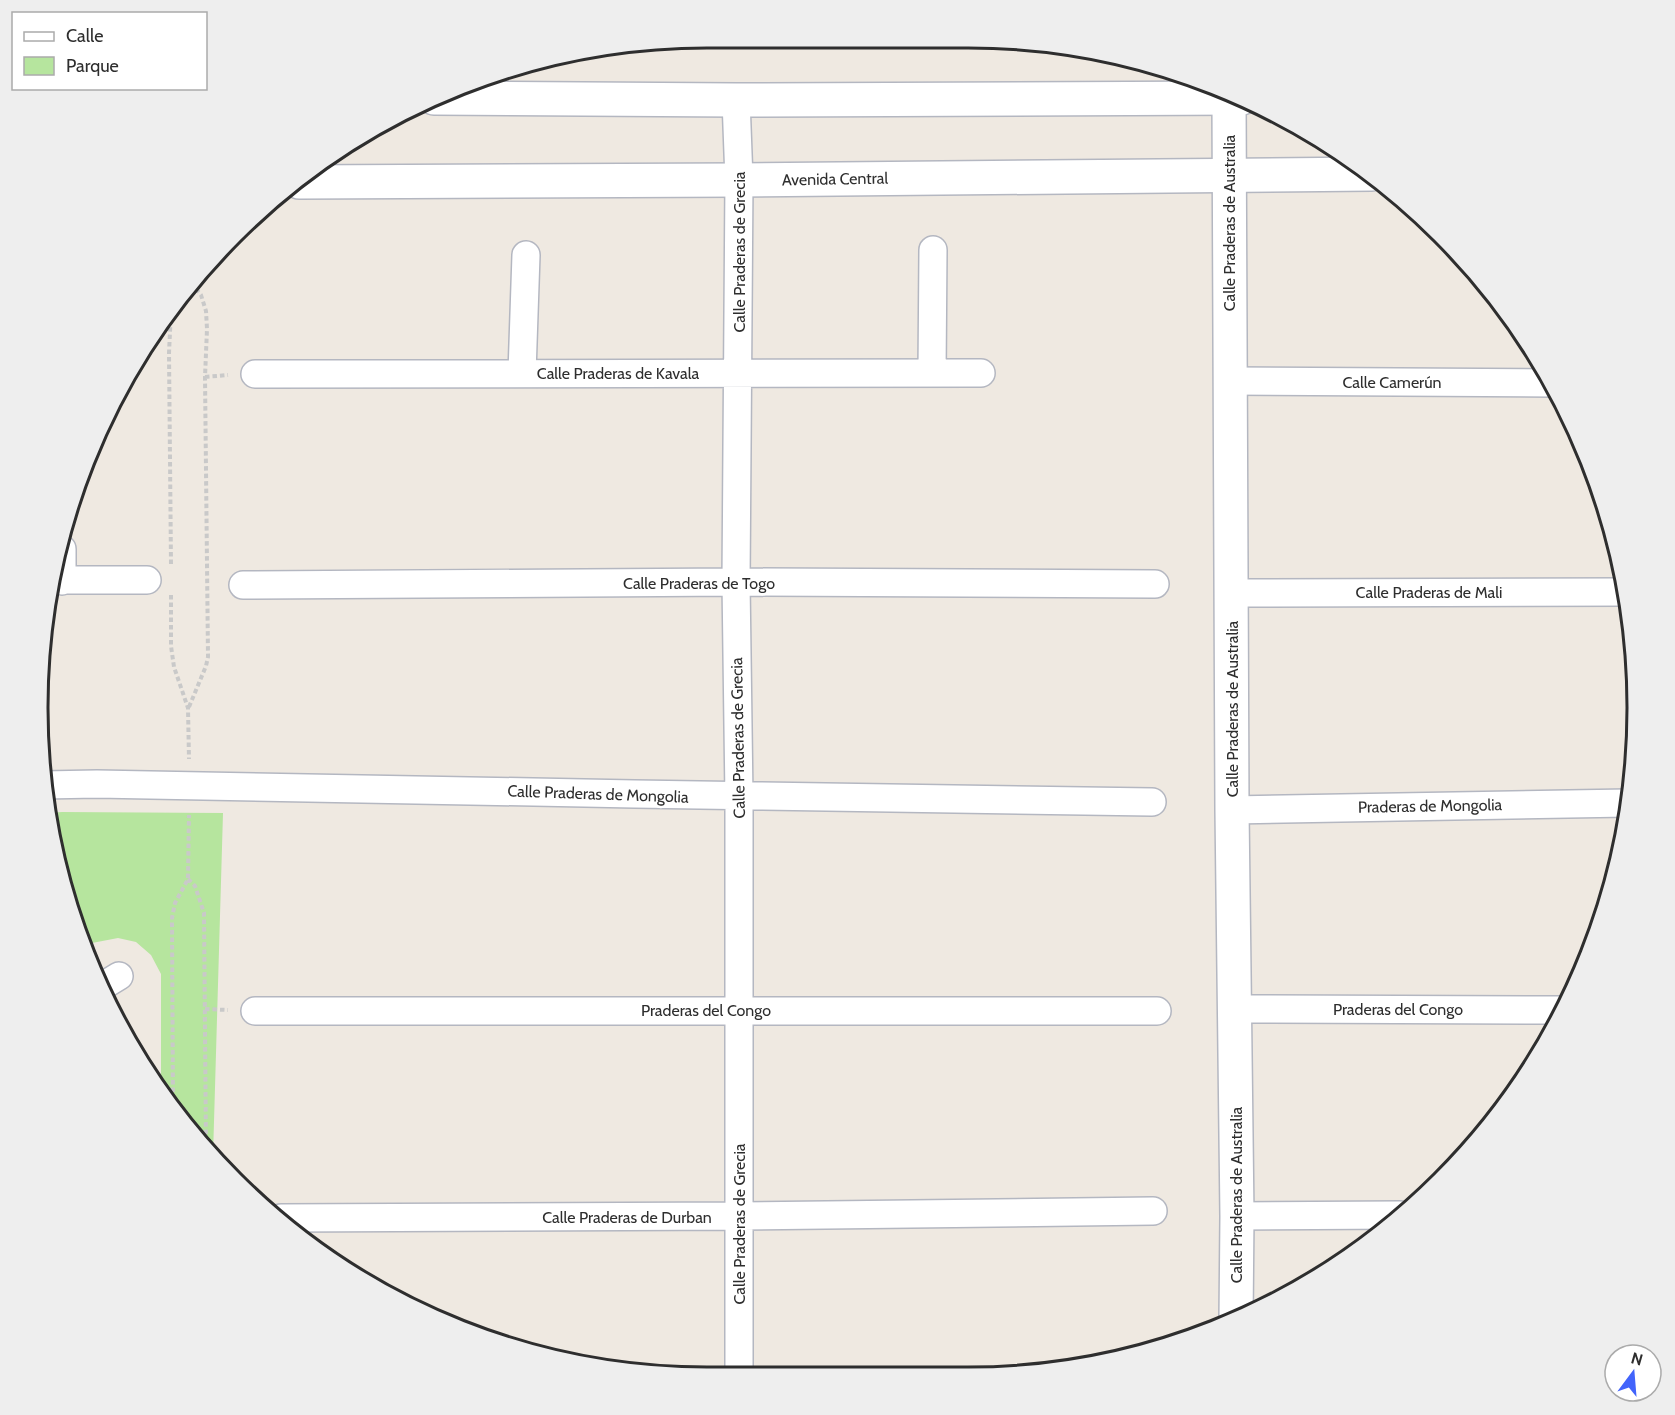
<svg xmlns="http://www.w3.org/2000/svg" width="1675" height="1415" viewBox="0 0 1675 1415" font-family="Cabin,sans-serif">
  <rect width="100%" height="100%" fill="#efe9e1"/>
  <path fill="#b6e59e" d="M62,812L223,813L213,1156L161,1092V974L151,955L136,942L118,938L92,943L85,952L48,813Z"/>
  <g fill="none" stroke-linecap="round" stroke-linejoin="round">
    <defs>
      <path id="minor" d="M736,100L739,180L736,582L739,798V1376
        M522,373L526,255
        M932,373L933,250
        M255,374L981,373
        M1230,381L1553,383
        M54,580H147
        M62,581V549
        M243,585L736,582L1155,584
        M1232,593L1626,592
        M43,785L97,784C449,790 800,798 1152,802
        M1232,810L1628,803
        M101,987L119,976
        M1234,1009L1562,1010
        M255,1011H1157
        M1237,1216L1400,1215
        M281,1218L740,1216L1153,1211"/>
      <path id="tertiary" d="M1229,99L1232,810L1237,1216L1236,1320"/>
      <path id="secondary" d="M434,98L736,100L1242,98
        M299,182L739,180L1372,174"/>
    </defs>
    <use href="#minor" stroke="#b4b7c1" stroke-width="30"/>
    <use href="#tertiary" stroke="#b4b7c1" stroke-width="36"/>
    <use href="#secondary" stroke="#b4b7c1" stroke-width="36"/>
    <path stroke="#c9c9c9" stroke-width="4" stroke-dasharray="4.5 3" stroke-linecap="butt" d="M205,377L228,375
      M171,564L169,353L171,311
      M171,595V646L174,667L188,708L189,759
      M189,707L206,666L208,657L205,377L207,329L206,311L201,295L197,290L192,288
      M188,879L195,886L204,913L206,1147
      M205,1009L228,1010
      M173,1107L172,918L175,903L188,879L189,815"/>
    <use href="#minor" stroke="#fff" stroke-width="27"/>
    <use href="#tertiary" stroke="#fff" stroke-width="33"/>
    <use href="#secondary" stroke="#fff" stroke-width="33"/>
  </g>
  <g text-anchor="middle" dominant-baseline="central" stroke-width="5" stroke-linejoin="round" paint-order="stroke">
    <g font-size="16" fill="#2e2e2e" stroke="#fff">
      <text transform="translate(835 179) rotate(-1)">Avenida Central</text>
      <text transform="translate(1229 223) rotate(-90)">Calle Praderas de Australia</text>
      <text transform="translate(739 252) rotate(-90)">Calle Praderas de Grecia</text>
      <text x="618" y="373">Calle Praderas de Kavala</text>
      <text x="1392" y="382">Calle Camerún</text>
      <text x="699" y="583">Calle Praderas de Togo</text>
      <text x="1429" y="592">Calle Praderas de Mali</text>
      <text transform="translate(1232 709) rotate(-90)">Calle Praderas de Australia</text>
      <text transform="translate(738 738) rotate(-91)">Calle Praderas de Grecia</text>
      <text transform="translate(598 794) rotate(2)">Calle Praderas de Mongolia</text>
      <text transform="translate(1430 806) rotate(-1)">Praderas de Mongolia</text>
      <text x="1398" y="1009">Praderas del Congo</text>
      <text x="706" y="1010">Praderas del Congo</text>
      <text transform="translate(1236 1195) rotate(-90)">Calle Praderas de Australia</text>
      <text x="627" y="1217">Calle Praderas de Durban</text>
      <text transform="translate(739 1224) rotate(-90)">Calle Praderas de Grecia</text>
    </g>
  </g>
  <path d="M0 0H1675V1415H0ZM707 48H968A659 659 0 0 1 1627 707V708A659 659 0 0 1 968 1367H707A659 659 0 0 1 48 708V707A659 659 0 0 1 707 48Z" fill="#eee" fill-rule="evenodd"/>
  <path fill="none" stroke="#2e2e2e" stroke-width="3" d="M707 48H968A659 659 0 0 1 1627 707V708A659 659 0 0 1 968 1367H707A659 659 0 0 1 48 708V707A659 659 0 0 1 707 48Z"/>
  <rect x="12" y="12" width="195" height="78" fill="#ffffff" stroke="#ababab" stroke-width="1.5"/>
  <rect x="24" y="32" width="30" height="9" fill="#ffffff" stroke="#ababab" stroke-width="1.5"/>
  <text x="66" y="42" font-size="18" fill="#2e2e2e">Calle</text>
  <rect x="24" y="57" width="30" height="18" fill="#b6e59e" stroke="#ababab" stroke-width="1.5"/>
  <text x="66" y="72" font-size="18" fill="#2e2e2e">Parque</text>
  <g transform="translate(1633 1373) rotate(16)"><circle r="28" fill="#ffffff" stroke="#ababab" stroke-width="1.5"/>
  <path d="M0-4.5L10 22L0 15L-10 22Z" fill="#4264fb"/>
  <text y="-9" font-size="16" font-weight="bold" text-anchor="middle" fill="#2e2e2e">N</text>
  </g>
</svg>
